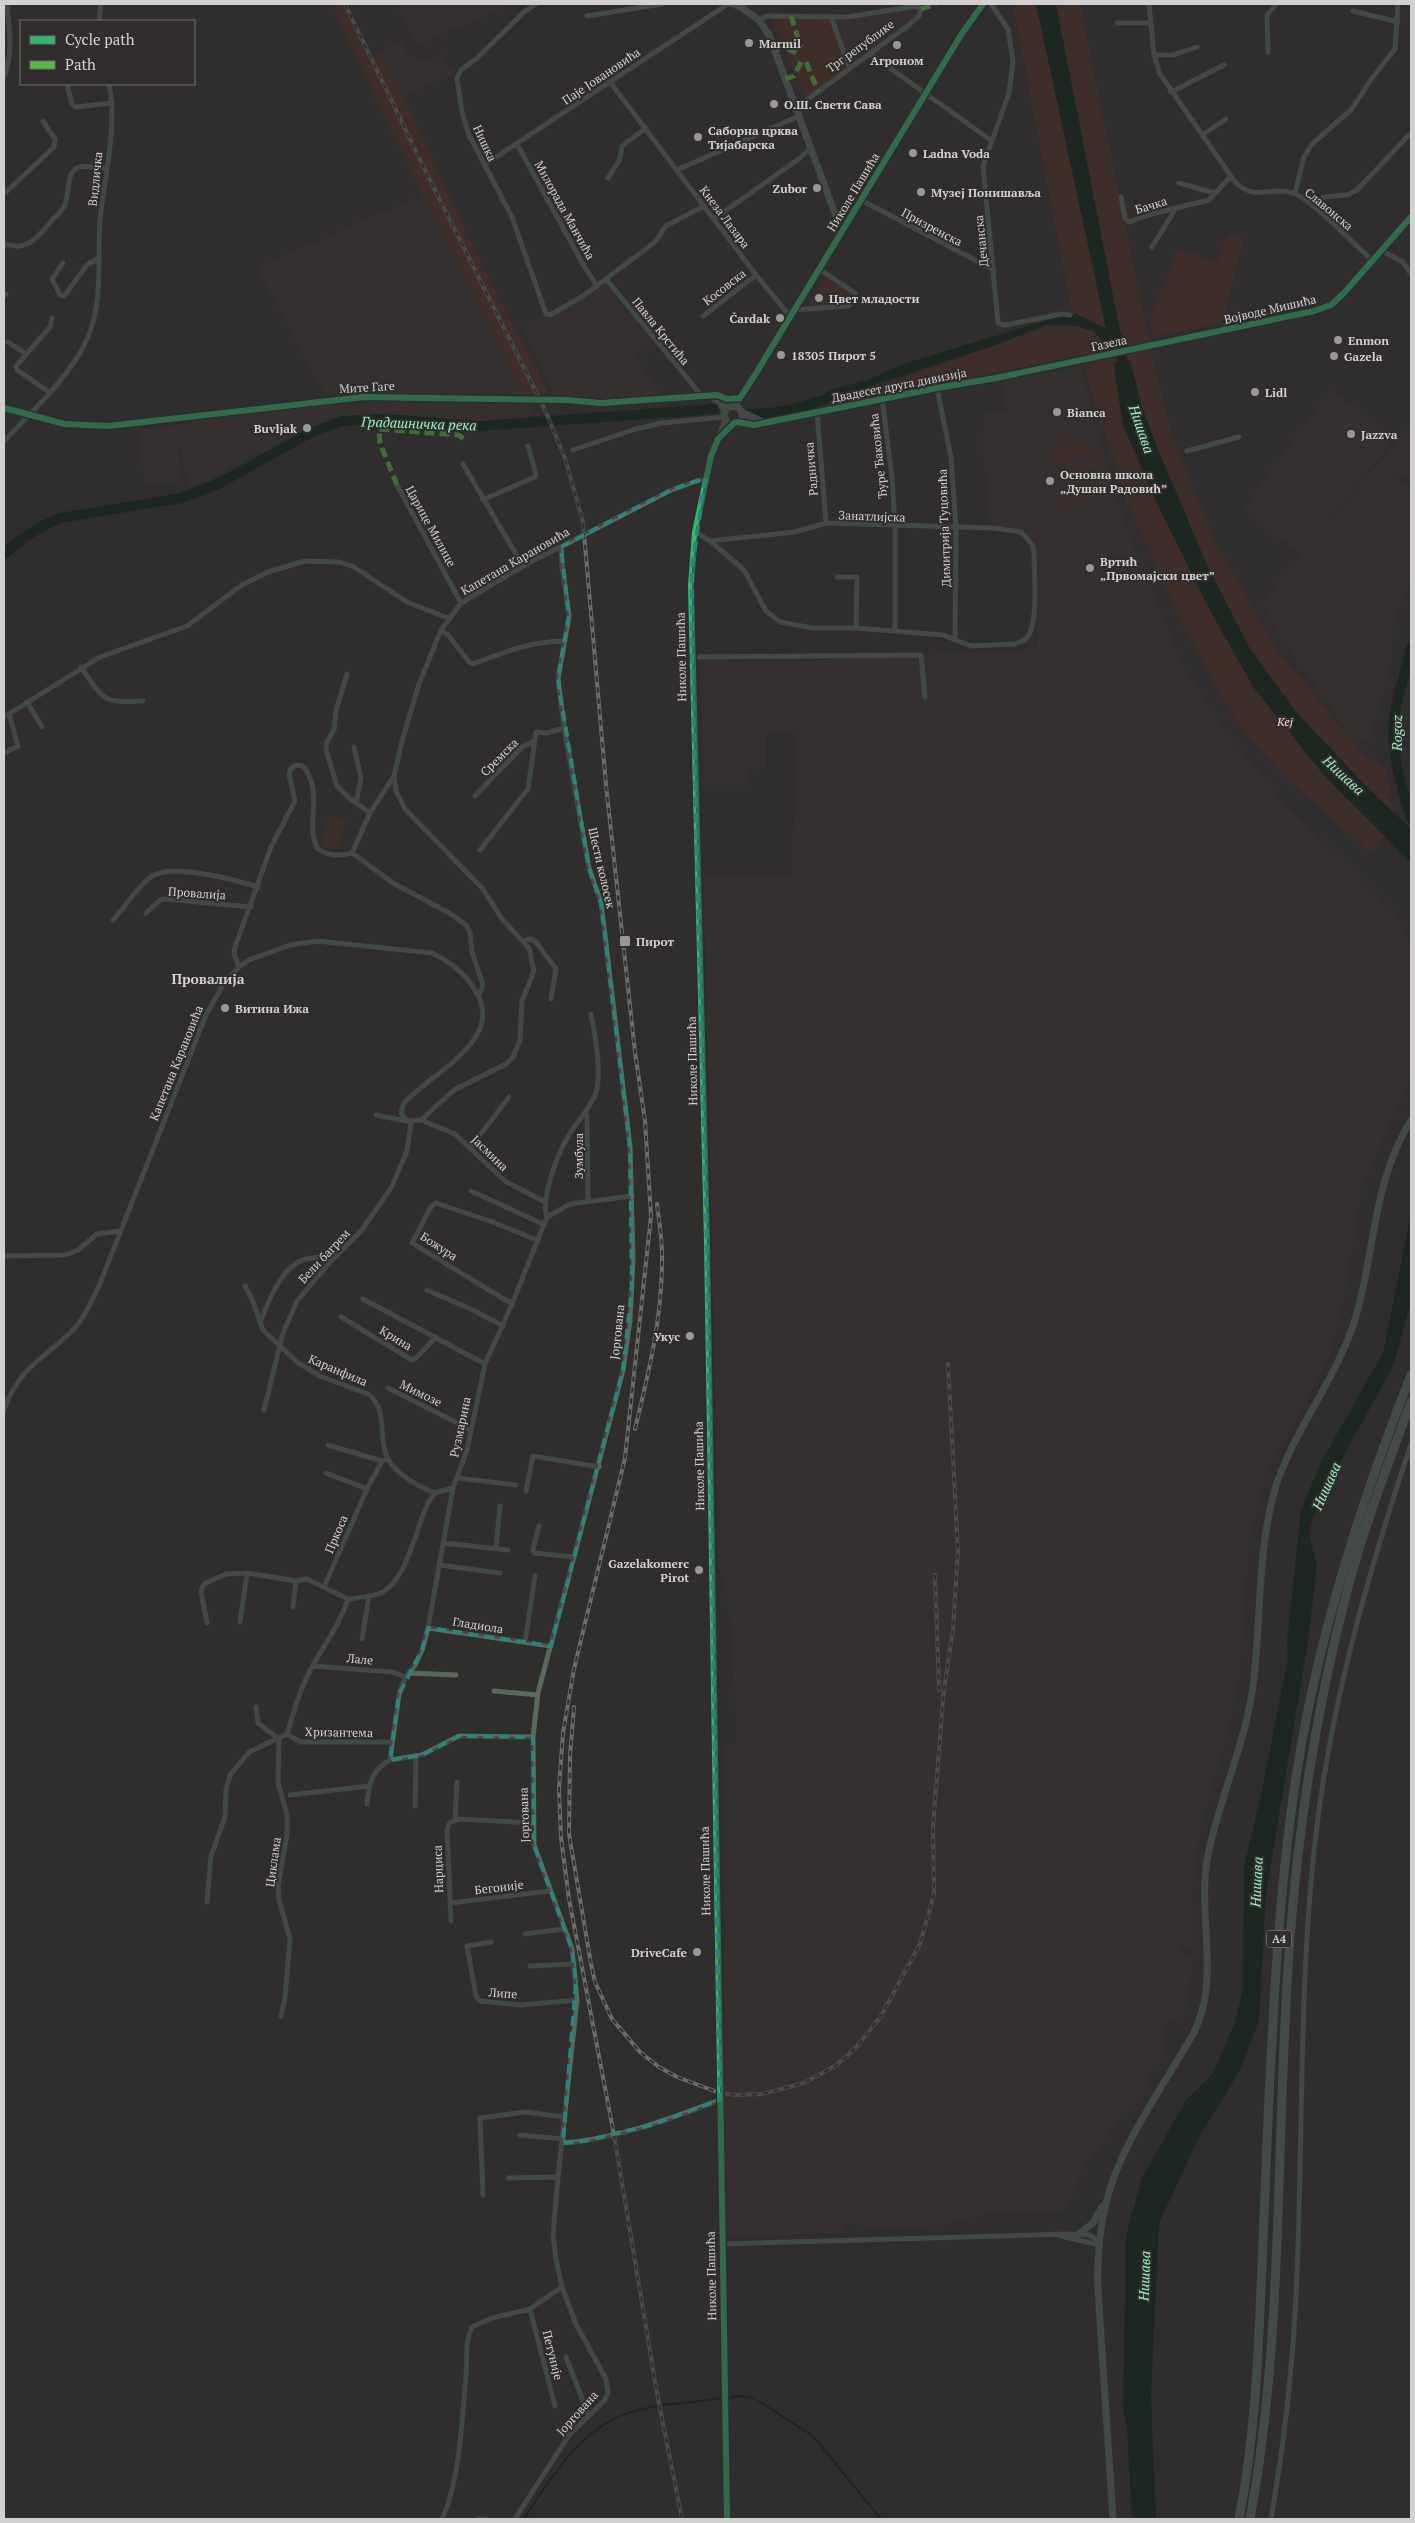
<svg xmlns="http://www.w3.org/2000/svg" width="1415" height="2523" viewBox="0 0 1415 2523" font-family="'PT Serif',serif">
  <rect width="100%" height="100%" fill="#2f2e2d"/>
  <path fill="#3d3431" d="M396,4H507L498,11L418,44Z
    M910,7L919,9L917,16L847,70L830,18Z
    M401,40L408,56L425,62L443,55L448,68L453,67L455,73L404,97L379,51Z
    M422,195L522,395L325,394L257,268Z
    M605,283L654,342L636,357L660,395L605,402L554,394L523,326Z
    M1081,366L1098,435L1126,527L1183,667L1226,733L1287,807L1344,861L1392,910L1411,945V1076L1362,1185L1343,1303L1328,1360L1266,1474L1249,1541L1239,1675L1230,1723L1202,1820L1192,1888L1193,1947L1183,1945L1181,1947L1180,1952L1193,1955L1187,2011L1164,2025L1166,2052L1145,2075L1150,2085L1145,2092L1119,2115L1104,2142L1083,2165L1073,2198L1059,2212L993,2213L917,2229H868L853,2222L847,2223L840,2232L733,2238L728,2236L724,2228L725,1826L722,1745L737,1744L733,1651L725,1580L719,1568L704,877L792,874L797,733H766V768L748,769L749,785H705L699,657L800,656V661L1038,649V546L1031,536L1024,530L991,523L982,439L986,438L984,414L1007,410L1001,381Z
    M1331,389L1394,439L1301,555L1244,508Z
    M335,400H465L529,404L535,416L488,422L399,415H357L329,422L293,438L264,455L259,450L211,479L188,487L180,436L181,450L177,451L180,482L146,486L137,430L178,425L254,410Z
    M1411,424V476L1392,474L1411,488V583L1394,621L1390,669L1369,738H1352L1276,629L1261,604Z"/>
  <path fill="#532e27" d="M331,4H347L373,57L379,51L404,97L480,261L549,393L522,395L422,195Z
    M1013,4H1080L1149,341L1171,432L1217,545L1279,653L1364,754L1386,769L1395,819L1371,853L1288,780L1251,740L1228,709L1179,618L1126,500L1080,355L809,411L1048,327L1075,328Z
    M772,17L830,18L847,70L806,100Z
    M1227,234L1239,235L1243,243L1222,323L1153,337L1150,319L1178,248L1217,262Z
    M827,275L855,295L848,304L806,309Z
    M1084,440L1089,455L1056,465L1051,450Z
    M1098,460L1100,466L1082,472L1080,466Z
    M1078,466L1082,476L1061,482L1058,472Z
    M1096,479L1101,494L1068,504L1064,489Z
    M328,816L345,820L338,849L321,845Z"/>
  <path fill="#041f10" d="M1036,4H1056L1123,346L1110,349L1093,331L1072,325L1047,324L1001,343L828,400L826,391L867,380L907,363L1061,316L1071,317L1075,313L1106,329Z
    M1130,360L1142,407L1157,447L1207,565L1249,647L1297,713L1372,792L1411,829V862L1327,779L1253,687L1207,605L1157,504L1123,425L1113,363Z
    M1411,1213V1301L1393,1366L1343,1457L1312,1521L1309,1535L1317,1566L1308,1641L1266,1893L1259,2021L1239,2072L1198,2139L1159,2223L1151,2397L1156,2519H1132L1127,2428L1123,2409L1126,2235L1142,2178L1186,2100L1213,2073L1234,2025L1243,1990L1244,1867L1261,1795L1288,1658L1287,1642L1301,1511L1321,1462L1383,1353Z"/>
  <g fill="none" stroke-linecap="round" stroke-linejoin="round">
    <path stroke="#041f10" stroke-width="2" d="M728,2398L742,2396L754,2398L813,2436L881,2519
      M524,2519C550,2479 578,2432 625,2414C656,2403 691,2403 723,2398"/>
    <path stroke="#041f10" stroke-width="10" d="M1117,335L1125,374
      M748,414C780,415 809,405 839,395
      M4,554C21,538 38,527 60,518L181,498L220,483L308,434L342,421L385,419L481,426L714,409
      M1411,647C1407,667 1400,687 1396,707C1388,744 1400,783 1411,818"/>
    <path stroke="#5a6960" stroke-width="5" d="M536,4L524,12L477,58L461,70L457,78L462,112L469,135L512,217L546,314L550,315L583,296L655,242L666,226L704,206
      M729,4L743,9
      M991,4L1008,29L1013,62L1009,93L983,166L998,323L1005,325L1061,314L1070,315
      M1149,4L1154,55L1160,74L1235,182C1257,203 1270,185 1293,193C1311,199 1356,246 1373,261
      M1353,11L1398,22
      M587,16L662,4
      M831,17L849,67
      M759,20L767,16L847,17L917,6L921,9L919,16L909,25L796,108
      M99,21L101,4
      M1117,23H1150
      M869,53L992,141
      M1268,53L1267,15L1276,4
      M1154,55H1173L1197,47
      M4,76C14,51 9,30 7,4
      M610,82L756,275L790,316
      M67,84L72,104L76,107L112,103
      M1171,92L1224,65
      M1202,135L1226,119
      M517,144L584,266L597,286
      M484,165L728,4
      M677,170L799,116
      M608,178L620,159L622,146L646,128
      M1179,183L1214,193
      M1295,193L1304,157L1312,144L1351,110L1372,78L1395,49L1398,4
      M4,194L54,147L55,139L43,121
      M1121,197L1125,218L1129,222L1152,214L1176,208
      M861,200L994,270
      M1314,207L1324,197L1347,195L1357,190L1409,135
      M714,219L800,158L811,148
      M4,246L6,244C28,253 41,233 54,218C57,215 62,211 64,207C70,197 65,172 79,167C86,165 98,168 106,168
      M1152,247L1176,208L1209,200L1231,176
      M1382,251L1403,262L1411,274
      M63,263L52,279L60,295L64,296L87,265L99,258
      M606,279L701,395
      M4,296L6,294
      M794,310L848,306L854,300L855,293L819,269
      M703,316L756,275
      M8,342L26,354
      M937,388L951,457L956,527L955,639
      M49,392L17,370L16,366L50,327L52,318
      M882,398L892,477L895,527V631
      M817,412L826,523
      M4,441C30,414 71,375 86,341C104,304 97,260 100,220C104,178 118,126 109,84
      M573,450L633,430L661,423L725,417
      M1187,451L1239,437
      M463,464L523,566
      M397,485L461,603
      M483,500L535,477L536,474L528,446
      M695,532L710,541L795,532L826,523L993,528L1021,532L1032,544L1034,551C1034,574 1038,612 1030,633C1027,640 1021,642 1015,644L971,646L943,635L856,628H812L780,622L766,611L744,570L710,541
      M837,577H857L856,628
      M441,630L448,635L469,662L473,664C508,651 527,642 565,641
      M692,657L921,655L925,697
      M81,667C104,700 101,703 143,701
      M347,674L336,710L334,730L327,742L326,750L337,786L349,798L370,813
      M27,702L42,727
      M4,717L100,657L187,626L242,585L268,572L305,561L339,562L354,567L407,602L448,618
      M354,747L361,778L356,803
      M4,753L18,746L9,714
      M394,776L370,813L352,853L393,883L451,914L466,925L470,932L472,952L483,985L479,996
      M475,796L522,747L533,742
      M480,850L528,789L536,732L547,733L564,728
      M146,913L160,900L165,899L251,907
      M113,920C126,906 137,887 152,876C173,863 235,880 258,887
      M523,941L531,939L536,942L556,969L551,999
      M239,967L234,954L235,947L271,847L295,801L289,774C290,766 297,763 304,767C324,795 305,821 317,848C327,857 340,856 352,853
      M585,1113L587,1116L588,1201
      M376,1115L406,1121
      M421,1120L455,1134L505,1181L545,1202
      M470,1148L509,1097
      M471,1191L543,1224
      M547,1217C540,1201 557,1156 566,1140C574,1124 588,1112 595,1095C603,1076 595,1034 591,1014
      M4,1256L65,1255L78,1250L97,1234L120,1231
      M245,1286L252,1299L263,1330L297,1362L320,1376L368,1394C389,1409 377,1438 388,1459C397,1475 419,1487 435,1493
      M427,1290L473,1310L503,1326
      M363,1299L485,1364
      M512,1304L412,1243L431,1207L436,1203L490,1221L537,1240
      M341,1317L412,1360L417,1357L436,1337
      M260,1323C269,1300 283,1260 312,1258C319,1257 325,1257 330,1262
      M388,1388L471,1430
      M4,1410C19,1367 44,1359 74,1329C85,1317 92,1300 99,1286L206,1015L224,983L239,967L249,960L290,945L317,941L432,953C450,962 464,972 475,990C507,1040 432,1072 404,1103L401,1113L407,1121L421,1120L454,1090L506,1064L513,1057L520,1040L522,1001L534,971L529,948L502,919L483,889L405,809L396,791L394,776L402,741L419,684L441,630L461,603L523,566L671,490L705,478
      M264,1410L283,1333L297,1301L330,1262L361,1231L391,1188L407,1151L411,1123
      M328,1445L382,1461
      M326,1473L367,1489
      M457,1478L516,1485
      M526,1491L533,1456L599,1467
      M539,1526L533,1550L534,1553L574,1557
      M443,1543L508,1550
      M496,1548L500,1506
      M439,1565L500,1573
      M324,1587L367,1489L382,1461L388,1459
      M293,1607L296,1581
      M240,1622L247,1573L296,1581L307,1579L348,1599
      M207,1623L201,1591L204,1584L226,1574L247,1573
      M428,1628L551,1646
      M362,1639L369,1596
      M525,1642L535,1576
      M313,1666L393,1672L405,1677
      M409,1673L456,1675
      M494,1691L538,1695
      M256,1707L258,1723L279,1739L278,1783L287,1814V1835L278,1886L279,1900L290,1939L285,1997L281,2016
      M287,1734L300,1742H392
      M390,1760L422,1755L459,1736L533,1737
      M290,1795L369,1786
      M367,1804C369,1783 371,1771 390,1760L399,1694L405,1677L415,1665L422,1650L428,1628L453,1488
      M415,1806L416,1757
      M455,1820L457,1782
      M207,1902L211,1856L225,1817L226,1790L230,1775L249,1752L287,1734C294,1711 301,1686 313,1665C326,1642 340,1624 348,1599C357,1598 369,1597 378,1594C407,1584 416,1526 429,1501L435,1493L453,1488L467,1450L485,1364L512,1304L547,1217L570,1204L632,1196
      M450,1903L550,1891
      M451,1921L447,1830L449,1823L459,1819L533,1823
      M525,1934L564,1929
      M491,1942L467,1946L476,1996L480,2001L521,2005L577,2000
      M530,1966L574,1964
      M520,2135L563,2139
      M563,2143C618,2139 669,2119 720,2100
      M508,2178L558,2177
      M483,2195L480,2118L525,2112L565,2117
      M1061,2236L1099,2245
      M722,2244L1068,2234L1090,2235L1099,2242
      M530,2309L555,2406
      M566,2357L589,2416
      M442,2519C460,2481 462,2418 466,2376C468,2358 464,2344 472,2327L492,2318L530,2309L562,2287
      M478,2519H487
      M515,2519L569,2435L605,2400L608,2392L606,2379L576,2324L562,2287L556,2259L553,2235L558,2177L577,2000L572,1949L534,1845L533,1737L538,1693L623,1370L630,1320L633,1259L630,1147L605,935L601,903L589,868L564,728L558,678L569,616L562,567L561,547
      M1271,2519C1285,2439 1294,2356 1297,2274C1303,2130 1299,1986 1315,1842C1330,1706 1368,1573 1411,1444"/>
    <path stroke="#5c6a62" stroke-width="7" d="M742,4L743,9L759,20L769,35L838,222L844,228
      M709,395L720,402L725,412
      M733,406L745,392L961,35L983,4
      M724 415a9 9 0 1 1 18 0a9 9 0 1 1-18 0Z
      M4,408L65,424L108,426L364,397L566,400L601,403L717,395L726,398L730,406
      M741,412L763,422
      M737,422L754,425L937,388L996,378L1314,311L1331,305L1343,294L1411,217
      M719,437L726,420
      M1079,2234L1093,2223L1102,2207
      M727,2519L707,1242L691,586L695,532L711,456L718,439L734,423
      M1113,2519L1098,2290C1097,2261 1099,2232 1106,2203C1120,2145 1163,2087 1193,2034C1222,1979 1196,1914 1208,1855C1219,1800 1243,1749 1252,1693C1262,1626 1256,1556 1275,1489C1294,1428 1338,1378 1356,1316C1376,1247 1372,1184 1411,1120"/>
    <path stroke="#5e6f64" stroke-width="9" d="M1239,2519C1254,2443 1258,2364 1261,2287C1265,2205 1267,2123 1272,2041C1276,1958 1282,1873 1294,1791C1314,1648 1358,1509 1411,1375
      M1250,2519C1285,2331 1275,2130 1290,1939C1299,1821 1317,1705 1347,1591C1364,1527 1388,1464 1411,1402"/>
    <defs>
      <path id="rail" d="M345,4L424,168L545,410L565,458L583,522L606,785L635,1052L645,1121L651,1216L625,1458L574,1669L563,1733L559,1789L561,1838L569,1899L614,2135L657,2393L682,2519
        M635,1429C649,1372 663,1314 662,1254C662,1238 659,1221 657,1204
        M935,1575L939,1690
        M574,1707L570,1756L569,1834L591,1964L595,1982L612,2019L640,2052L659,2067L677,2077L720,2093L735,2095L762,2094L804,2083L835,2066L847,2056L859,2044L881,2016L920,1944L934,1894L933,1826L944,1689L953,1630L958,1552L948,1364"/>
    </defs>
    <use href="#rail" stroke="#676e69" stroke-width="4"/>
    <use href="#rail" stroke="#302d2c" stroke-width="2" stroke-dasharray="5.5" stroke-linecap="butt"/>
    <path stroke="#58b947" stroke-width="5" stroke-dasharray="10 5" stroke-linecap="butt" d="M921,9L936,4
      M791,16L801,48
      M775,50L783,46L796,53
      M806,62L818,91
      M785,79L794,76L801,62
      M397,485L380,443L379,429L458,435L466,440"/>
    <defs>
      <path id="cycleway" d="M4,408L65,424L108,426L364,397L566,400L601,403L717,395L727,399L740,398L758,370L961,35L983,4
        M737,422L754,425L937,388L996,378L1314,311L1331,305L1343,294L1411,217
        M727,2519L707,1242L691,586L695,532L711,456L718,439L734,423"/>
    </defs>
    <use href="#cycleway" stroke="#302d2c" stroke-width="9"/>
    <use href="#cycleway" stroke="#33b770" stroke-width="6"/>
  </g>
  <path d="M0 0H1415V2523H0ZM705,478L692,569V657L707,1242L720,2100L651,2125L584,2141L563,2143L576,1982L572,1949L534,1845L533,1737L459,1736L422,1755L390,1760L399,1694L422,1650L428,1628L551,1646L623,1370L632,1287L630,1147L601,903L589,868L560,694L558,678L569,616L561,547L671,490Z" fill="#2f2e2d" fill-opacity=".55" fill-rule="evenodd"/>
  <path fill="none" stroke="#2c847d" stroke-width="4" stroke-dasharray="10 6" stroke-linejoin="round" d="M705,478L692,569V657L707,1242L720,2100L651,2125L584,2141L563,2143L576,1982L572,1949L534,1845L533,1737L459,1736L422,1755L390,1760L399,1694L422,1650L428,1628L551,1646L623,1370L632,1287L630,1147L601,903L589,868L560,694L558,678L569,616L561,547L671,490Z"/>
  <g fill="#9a9897" stroke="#302d2c" stroke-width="2">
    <circle cx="749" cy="43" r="5"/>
    <circle cx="897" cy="45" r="5"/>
    <circle cx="774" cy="104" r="5"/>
    <circle cx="698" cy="137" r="5"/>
    <circle cx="913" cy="153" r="5"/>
    <circle cx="817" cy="188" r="5"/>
    <circle cx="921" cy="192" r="5"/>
    <circle cx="819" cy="298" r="5"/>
    <circle cx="780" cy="318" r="5"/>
    <circle cx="1338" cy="340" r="5"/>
    <circle cx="781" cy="355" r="5"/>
    <circle cx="1334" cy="356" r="5"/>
    <circle cx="1255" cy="392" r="5"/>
    <circle cx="1057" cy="412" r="5"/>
    <circle cx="307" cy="428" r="5"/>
    <circle cx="1351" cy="434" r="5"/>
    <circle cx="1050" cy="481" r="5"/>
    <circle cx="1090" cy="568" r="5"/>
    <rect x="619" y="935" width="12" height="12" rx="2.5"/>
    <circle cx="225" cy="1008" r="5"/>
    <circle cx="690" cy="1336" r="5"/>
    <circle cx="699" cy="1570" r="5"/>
    <circle cx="697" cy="1952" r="5"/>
  </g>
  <g text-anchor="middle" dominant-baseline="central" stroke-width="4" stroke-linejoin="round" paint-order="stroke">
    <rect fill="#302d2c" stroke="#a2a09f" stroke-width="1" x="1266.5" y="1930.5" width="25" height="17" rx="4"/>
    <g font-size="11" font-weight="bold" fill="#d3d1d0">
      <text x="1279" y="1939">A4</text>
    </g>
    <g font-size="12" font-weight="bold" fill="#d3d1d0" stroke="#302d2c" text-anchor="start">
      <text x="759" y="43">Marmil</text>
      <text x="897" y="60" text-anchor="middle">Агроном</text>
      <text x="784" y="104">О.Ш. Свети Сава</text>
      <text x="708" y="130">Саборна црква<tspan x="708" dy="14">Тијабарска</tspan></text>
      <text x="923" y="153">Ladna Voda</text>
      <text x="807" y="188" text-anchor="end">Zubor</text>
      <text x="931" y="192">Музеј Понишавља</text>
      <text x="829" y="298">Цвет младости</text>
      <text x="770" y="318" text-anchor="end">Čardak</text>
      <text x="1348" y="340">Enmon</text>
      <text x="791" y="355">18305 Пирот 5</text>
      <text x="1344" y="356">Gazela</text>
      <text x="1265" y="392">Lidl</text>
      <text x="1067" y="412">Bianca</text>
      <text x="297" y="428" text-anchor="end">Buvljak</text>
      <text x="1361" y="434">Jazzva</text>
      <text x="1060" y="474">Основна школа<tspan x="1060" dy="14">„Душан Радовић”</tspan></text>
      <text x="1100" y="561">Вртић<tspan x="1100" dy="14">„Првомајски цвет”</tspan></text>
      <text x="636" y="941">Пирот</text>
      <text x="235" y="1008">Витина Ижа</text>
      <text x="680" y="1336" text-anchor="end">Укус</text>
      <text x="689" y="1563" text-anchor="end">Gazelakomerc<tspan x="689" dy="14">Pirot</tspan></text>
      <text x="687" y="1952" text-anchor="end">DriveCafe</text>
    </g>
    <g font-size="12" fill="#d3d1d0" stroke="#302d2c">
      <text transform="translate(860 46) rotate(-36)">Трг републике</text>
      <text transform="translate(601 76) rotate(-34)">Паје Јовановића</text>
      <text transform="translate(485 143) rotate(65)">Нишка</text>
      <text transform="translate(95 179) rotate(-84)">Видличка</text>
      <text transform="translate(853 192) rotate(-59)">Николе Пашића</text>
      <text transform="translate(1151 205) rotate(-17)">Бачка</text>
      <text transform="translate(1329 209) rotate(40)">Славонска</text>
      <text transform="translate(565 210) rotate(61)">Милорада Манчића</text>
      <text transform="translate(725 217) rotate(53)">Кнеза Лазара</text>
      <text transform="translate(932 227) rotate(28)">Призренска</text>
      <text transform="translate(981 241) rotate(-96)">Дечанска</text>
      <text transform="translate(724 287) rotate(-38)">Косовска</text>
      <text transform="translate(1270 309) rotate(-13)">Војводе Мишића</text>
      <text transform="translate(661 331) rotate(51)">Павла Крстића</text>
      <text transform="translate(1109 343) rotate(-12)">Газела</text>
      <text transform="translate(899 385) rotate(-11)">Двадесет друга дивизија</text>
      <text transform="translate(367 387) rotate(-3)">Мите Гаге</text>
      <text transform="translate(878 456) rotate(-96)">Ђуре Ђаковића</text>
      <text transform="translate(811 469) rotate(-95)">Радничка</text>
      <text transform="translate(872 516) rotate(2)">Занатлијска</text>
      <text transform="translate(431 526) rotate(61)">Царице Милице</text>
      <text transform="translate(944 528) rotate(-92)">Димитрија Туцовића</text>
      <text transform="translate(515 561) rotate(-30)">Капетана Карановића</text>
      <text transform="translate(681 657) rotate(-91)">Николе Пашића</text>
      <text transform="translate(499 757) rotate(-45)">Сремска</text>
      <text transform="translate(602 868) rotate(77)">Шести колосек</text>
      <text transform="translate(197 893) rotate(4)">Провалија</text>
      <text transform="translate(692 1061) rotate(-91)">Николе Пашића</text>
      <text transform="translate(176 1063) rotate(-68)">Капетана Карановића</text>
      <text transform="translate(490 1153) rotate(44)">Јасмина</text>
      <text transform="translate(578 1156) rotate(-90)">Зумбула</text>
      <text transform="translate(439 1246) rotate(33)">Божура</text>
      <text transform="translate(324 1256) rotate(-47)">Бели багрем</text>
      <text transform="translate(617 1332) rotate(-84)">Јоргована</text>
      <text transform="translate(396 1338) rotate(31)">Крина</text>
      <text transform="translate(338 1370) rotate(23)">Каранфила</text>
      <text transform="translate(421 1393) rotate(26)">Мимозе</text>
      <text transform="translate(460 1427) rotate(-78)">Рузмарина</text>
      <text transform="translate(699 1466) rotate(-91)">Николе Пашића</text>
      <text transform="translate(336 1534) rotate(-67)">Пркоса</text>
      <text transform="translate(478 1625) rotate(9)">Гладиола</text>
      <text transform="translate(360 1659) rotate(5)">Лале</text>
      <text transform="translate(339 1732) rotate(1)">Хризантема</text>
      <text transform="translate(524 1815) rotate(-92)">Јоргована</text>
      <text transform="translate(273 1862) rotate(-82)">Циклама</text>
      <text transform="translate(438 1869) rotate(-92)">Нарциса</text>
      <text transform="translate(705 1871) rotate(-91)">Николе Пашића</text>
      <text transform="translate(499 1887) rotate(-7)">Бегоније</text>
      <text transform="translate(503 1993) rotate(4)">Липе</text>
      <text transform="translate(711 2276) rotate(-91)">Николе Пашића</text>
      <text transform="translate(553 2355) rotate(76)">Петуније</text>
      <text transform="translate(577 2413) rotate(-48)">Јоргована</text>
    </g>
    <g font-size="12" font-style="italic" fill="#fed6cd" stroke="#302d2c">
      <text x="1285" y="721">Кеј</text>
    </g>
    <g font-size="14" font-style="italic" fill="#95f3bd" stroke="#302d2c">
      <text transform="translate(419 423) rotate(2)">Градашничка река</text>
      <text transform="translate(1142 429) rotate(71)">Нишава</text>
      <text transform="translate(1396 733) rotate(-90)">Rogoz</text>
      <text transform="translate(1344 775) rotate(43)">Нишава</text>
      <text transform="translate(1326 1486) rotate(-66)">Нишава</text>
      <text transform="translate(1256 1882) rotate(-87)">Нишава</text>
      <text transform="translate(1144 2276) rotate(-88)">Нишава</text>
    </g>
    <g font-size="14" font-weight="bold" fill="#d3d1d0" stroke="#302d2c">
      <text x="208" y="978">Провалија</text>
    </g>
  </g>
  <rect width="1415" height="2523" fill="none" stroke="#d3d1d0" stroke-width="10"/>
  <rect x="20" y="20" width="175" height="65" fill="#302d2c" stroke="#716f6e"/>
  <rect x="30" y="36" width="25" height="8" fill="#33b770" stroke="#716f6e"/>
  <text x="65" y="45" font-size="15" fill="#d3d1d0">Cycle path</text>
  <rect x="30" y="61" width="25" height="8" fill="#58b947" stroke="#716f6e"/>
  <text x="65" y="70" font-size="15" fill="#d3d1d0">Path</text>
</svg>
